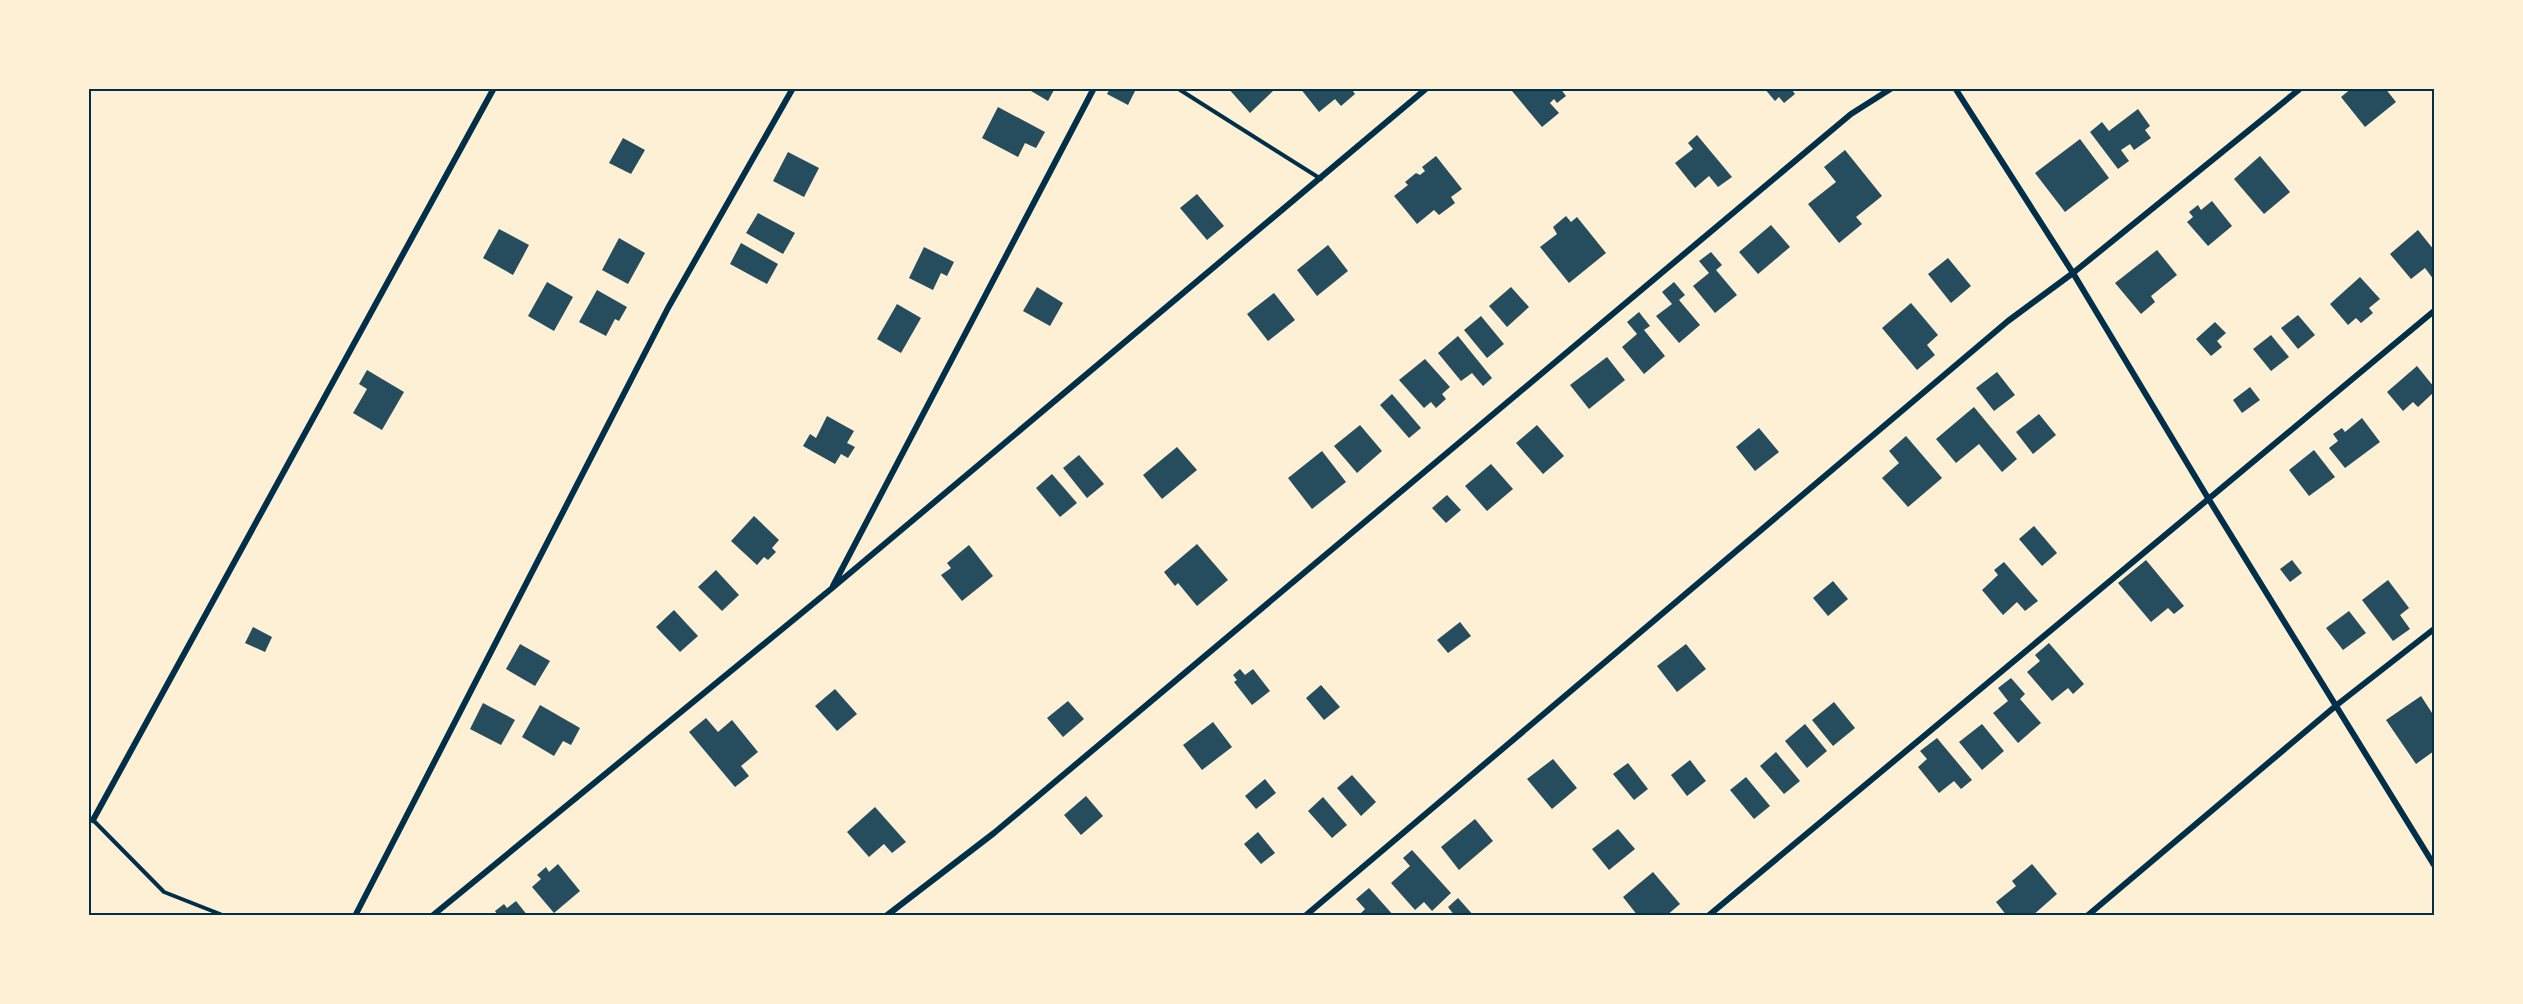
<svg xmlns="http://www.w3.org/2000/svg" width="2523" height="1004" viewBox="0 0 2523 1004" font-family="'PT Sans',sans-serif">
  <rect width="100%" height="100%" fill="#fdf0d5"/>
  <path fill="#264d5e" d="M1026,88H1055L1048,101Z
    M1110,88H1130L1135,91L1128,105L1107,94Z
    M1228,88H1270L1273,91L1250,113Z
    M1300,88H1351L1355,94L1341,106L1335,99L1319,112Z
    M1515,88H1560L1566,96L1557,103L1554,99L1550,103L1559,113L1542,127L1512,91Z
    M1764,88H1794L1792,90L1795,94L1784,103L1779,97L1775,101Z
    M2352,88H2385L2396,102L2365,127L2341,97Z
    M998,107L1045,132L1036,148L1025,143L1018,157L982,138Z
    M2138,109L2150,126L2145,130L2151,138L2134,150L2130,144L2121,150L2129,161L2118,169L2090,132L2102,122L2109,131Z
    M1697,135L1732,177L1718,187L1709,176L1695,188L1675,163L1693,149L1688,143Z
    M623,138L645,150L631,174L609,163Z
    M2080,139L2109,178L2065,212L2035,173Z
    M1845,150L1882,196L1856,217L1862,224L1839,243L1808,204L1836,182L1824,167Z
    M788,152L819,168L804,197L773,181Z
    M1436,156L1462,189L1451,197L1455,203L1439,215L1434,210L1417,224L1394,196L1408,185L1405,182L1416,173L1420,175L1425,171L1422,167Z
    M2260,156L2290,192L2264,214L2234,179Z
    M1197,194L1224,226L1207,240L1180,208Z
    M2212,201L2232,226L2208,246L2187,222L2193,217L2189,212L2198,205L2201,210Z
    M758,213L795,233L783,254L746,233Z
    M1566,216L1571,222L1577,217L1606,253L1569,283L1540,247L1557,234L1553,227Z
    M1771,225L1790,247L1758,274L1739,252Z
    M499,229L529,245L513,275L483,258Z
    M2418,230L2434,250V280L2425,268L2411,279L2390,254Z
    M619,238L645,253L628,284L602,270Z
    M741,243L778,264L767,284L730,264Z
    M1328,245L1348,271L1317,296L1297,270Z
    M924,247L954,262L947,276L941,273L933,290L909,278Z
    M2157,250L2177,275L2151,296L2155,302L2141,314L2115,283Z
    M1711,252L1722,265L1716,270L1737,295L1715,313L1693,286L1709,273L1699,261Z
    M1948,258L1971,286L1951,303L1928,274Z
    M2360,277L2380,299L2369,308L2373,313L2361,323L2356,318L2348,325L2330,304Z
    M547,282L573,297L554,331L528,316Z
    M1674,282L1685,295L1679,300L1700,325L1679,343L1656,316L1672,304L1662,292Z
    M1037,287L1063,303L1050,326L1023,311Z
    M1511,287L1529,307L1507,327L1489,306Z
    M597,290L627,307L619,321L615,319L606,336L579,322Z
    M1274,293L1295,320L1268,341L1247,314Z
    M1911,303L1938,335L1927,345L1935,355L1917,370L1882,328Z
    M897,304L921,318L901,353L877,339Z
    M1639,312L1650,326L1644,330L1665,356L1644,374L1622,347L1637,334L1627,322Z
    M2298,315L2315,335L2298,349L2281,328Z
    M1481,316L1504,344L1487,358L1464,330Z
    M2215,322L2226,333L2217,341L2222,347L2211,356L2196,339Z
    M2271,335L2289,357L2271,371L2253,349Z
    M1458,336L1492,378L1483,386L1472,373L1461,381L1438,353Z
    M1607,357L1625,380L1589,409L1570,385Z
    M1425,359L1450,387L1442,394L1446,399L1436,408L1431,402L1424,408L1399,380Z
    M2417,366L2434,387V392L2418,407L2413,402L2403,411L2387,392Z
    M367,370L404,392L382,430L353,413L367,389L359,384Z
    M1997,372L2015,395L1994,411L1976,388Z
    M2250,387L2260,400L2242,413L2233,400Z
    M1392,394L1421,428L1409,438L1380,405Z
    M1974,407L2017,459L2002,472L1979,444L1956,463L1936,439Z
    M2039,414L2056,435L2033,454L2016,432Z
    M827,416L854,431L847,443L855,447L848,458L841,454L835,464L803,446L810,434L816,438Z
    M2362,418L2380,442L2345,468L2329,448L2338,441L2333,434L2342,428L2345,432Z
    M1360,425L1382,451L1357,473L1334,446Z
    M1537,425L1564,456L1543,474L1516,443Z
    M1759,428L1779,452L1755,471L1736,447Z
    M1906,436L1942,478L1908,507L1882,478L1899,463L1889,451Z
    M1177,447L1197,470L1162,499L1143,475Z
    M2314,450L2335,477L2309,496L2289,470Z
    M1322,451L1346,482L1312,509L1288,478Z
    M1079,455L1104,484L1087,498L1063,468Z
    M1491,464L1513,489L1487,511L1465,486Z
    M1052,474L1077,503L1060,517L1036,488Z
    M1447,495L1461,510L1446,523L1432,508Z
    M754,516L779,540L772,548L776,552L768,560L764,557L757,565L731,541Z
    M2034,526L2057,553L2042,566L2019,539Z
    M1197,544L1228,580L1197,606L1178,583L1175,586L1164,572Z
    M969,545L993,576L962,601L941,575L951,568L947,563Z
    M2146,560L2184,606L2174,614L2168,608L2151,622L2118,583Z
    M2292,560L2302,573L2290,582L2280,569Z
    M2004,562L2038,601L2025,611L2017,602L2003,615L1982,590L1998,575L1994,570Z
    M716,570L739,595L722,611L698,587Z
    M2388,580L2409,608L2400,615L2410,629L2393,641L2362,600Z
    M1833,581L1848,599L1828,616L1813,598Z
    M674,610L698,636L680,652L656,627Z
    M2349,611L2366,633L2343,650L2326,628Z
    M1460,622L1471,636L1448,653L1437,640Z
    M253,627L272,637L265,652L245,643Z
    M2049,643L2084,684L2073,694L2068,688L2052,701L2027,672L2040,661L2035,655Z
    M520,644L550,661L535,686L506,669Z
    M1686,644L1706,669L1677,692L1657,666Z
    M1240,669L1245,675L1253,669L1270,691L1252,705L1234,682L1237,680L1233,675Z
    M2011,678L2025,694L2020,699L2041,723L2018,743L1993,713L2008,701L1998,688Z
    M1321,685L1340,707L1324,720L1306,698Z
    M835,689L857,714L837,731L815,706Z
    M2421,696L2434,716V751L2416,764L2386,720Z
    M1068,701L1084,719L1063,737L1047,718Z
    M1834,702L1855,728L1833,746L1812,720Z
    M483,703L515,720L501,745L470,729Z
    M540,705L580,728L571,745L563,741L554,756L522,737Z
    M706,718L718,732L732,720L758,752L741,766L749,776L735,787L689,732Z
    M1213,722L1232,747L1202,770L1183,745Z
    M1805,724L1827,751L1807,768L1785,741Z
    M1982,724L2004,751L1982,770L1959,742Z
    M1937,738L1972,780L1961,789L1954,781L1939,793L1918,767L1927,759L1920,751Z
    M1776,752L1800,781L1784,794L1760,766Z
    M1553,759L1577,788L1552,809L1527,779Z
    M1690,760L1706,781L1687,796L1671,775Z
    M1628,763L1648,789L1634,800L1613,774Z
    M1352,775L1376,802L1361,816L1337,788Z
    M1746,777L1770,806L1754,819L1730,790Z
    M1265,779L1276,793L1256,809L1245,796Z
    M1086,796L1103,816L1081,835L1064,815Z
    M1323,797L1347,825L1332,838L1308,811Z
    M875,807L906,842L892,853L884,844L869,857L847,832Z
    M1475,819L1493,841L1459,870L1441,847Z
    M1618,829L1635,849L1609,870L1592,849Z
    M1258,832L1275,853L1261,864L1244,844Z
    M1412,850L1451,893L1432,911L1424,902L1415,910L1391,883L1410,866L1403,858Z
    M558,864L580,891L554,913L532,887L541,879L537,875L546,867L549,872Z
    M2032,864L2057,894L2032,916H2007L1996,902L2016,886L2012,881Z
    M1653,872L1680,904L1666,916H1638L1623,897Z
    M1369,888L1394,916H1358L1365,909L1356,899Z
    M1458,898L1474,916H1455L1448,907Z
    M516,901L528,916H498L495,911L504,904L507,908Z"/>
  <g fill="none" stroke-linecap="round" stroke-linejoin="round">
    <path stroke="#003049" stroke-width="4" d="M1177,88L1321,179
      M93,820L164,892L225,916"/>
    <path stroke="#003049" stroke-width="6" d="M1955,88L2073,273L2208,498L2434,865
      M833,586L1094,88
      M93,820L494,88
      M355,916L668,308L793,88
      M432,916L831,589L1427,88
      M886,916L994,833L1851,114L1892,88
      M1305,916L2008,321L2073,273L2301,88
      M1708,916L2434,311
      M2087,916L2338,704L2434,629"/>
  </g>
  <rect width="2523" height="1004" fill="none" stroke="#fdf0d5" stroke-width="180"/>
  <rect x="90" y="90" width="2343" height="824" fill="none" stroke="#003049" stroke-width="2"/>
</svg>
